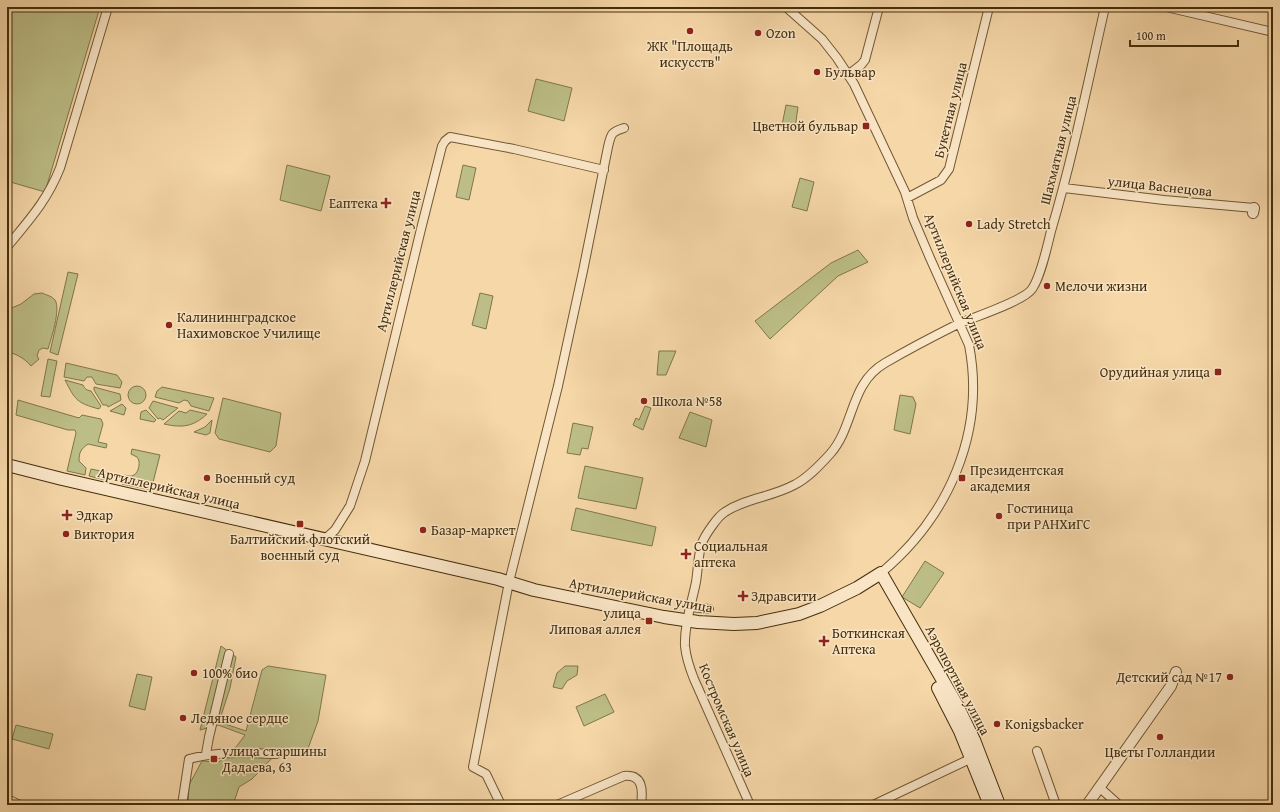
<svg xmlns="http://www.w3.org/2000/svg" width="1280" height="812" viewBox="0 0 1280 812" font-family="'Gentium Book Plus',serif">
  <rect width="100%" height="100%" fill="#f6d7a8"/>
  <filter id="stains"><feTurbulence type="fractalNoise" baseFrequency=".005" numOctaves="4"/><feColorMatrix values="0 0 0 0 .2 0 0 0 0 .09 0 0 0 0 .02 0 0 0 .5 -.17"/></filter>
  <radialGradient id="worn" r=".72"><stop offset=".6" stop-color="#630" stop-opacity="0"/><stop offset="1" stop-color="#630" stop-opacity=".3"/></radialGradient>
  <path fill="#bdbe87" stroke="#80764a" d="M7,7H100L45,192L7,181Z
    M536,79L572,88L564,121L528,111Z
    M786,105L798,107L795,128L782,125Z
    M287,165L330,176L321,211L280,200Z
    M463,165L476,168L469,200L456,197Z
    M800,178L814,182L807,211L792,207Z
    M858,250L868,262L838,276L770,339L755,321L831,263Z
    M68,272L78,274L58,355L50,352Z
    M42,293C46,295 52,296 55,300C61,309 51,339 48,349L43,348L39,350L37,356L39,359L31,366C24,358 17,354 7,352V310L21,304L34,294Z
    M480,293L493,296L486,329L472,325Z
    M659,351H676L666,375H657Z
    M48,359L57,361L50,397L41,396Z
    M66,363L117,375L122,382L120,388L96,384L92,377H87L84,381L64,377Z
    M65,380L83,385C85,389 86,390 91,391L101,406L99,409C77,403 75,400 65,380Z
    M128 395a9 9 0 1 1 18 0a9 9 0 1 1-18 0Z
    M94,387L120,394L121,400L108,407L107,405H103L94,390Z
    M162,387L214,398L209,411L191,406L188,401L184,400L179,403L155,397L157,391Z
    M900,395L913,397L916,404L910,434L894,430Z
    M223,398L281,413L276,446L270,452L219,439L215,433Z
    M18,400L79,418L82,415L101,419L103,424L98,442L107,444L106,448L88,444C81,449 79,452 79,461L86,468L85,475L67,471L76,433L75,430H68L16,415Z
    M153,401L178,408L163,420L160,418L158,419L149,408Z
    M122,404L126,408L124,415L110,411Z
    M645,406L651,408L643,430L633,425L636,418L639,420Z
    M146,410L156,420L154,422L140,419L141,412Z
    M190,410L207,414C193,427 182,428 164,424L179,411L186,413Z
    M690,412L712,420L706,447L679,438Z
    M212,420L210,433L206,435L194,432L205,427Z
    M573,423L593,427L588,449L582,448L580,455L567,453Z
    M132,449L160,455L151,490L122,484L124,475C128,476 131,477 134,475C139,472 141,461 137,457C135,456 133,455 131,454Z
    M585,466L643,478L636,509L578,498Z
    M91,469L110,473L109,481L89,476Z
    M576,508L656,527L652,546L571,530Z
    M925,561L944,573L920,608L902,597Z
    M221,646L236,657L230,688L219,722L246,731L262,670L268,666L326,675L318,721L306,754L278,752L252,779L239,787L233,805H188L189,785L202,761L219,762L236,747L245,735L218,725L200,730Z
    M565,666H578L577,675L567,681L562,689L553,687L557,673Z
    M137,674L152,677L145,710L129,706Z
    M605,694L614,712L584,726L576,707Z
    M16,725L53,734L49,749L12,739Z"/>
  <g fill="none" stroke-linecap="round" stroke-linejoin="round">
    <defs>
      <path id="minor" d="M786,7L822,39L837,58L854,84L905,192L913,218L930,258L969,345C986,433 948,517 881,573
        M1166,7L1273,32
        M848,75L861,65L865,60L879,7
        M1064,188L1164,200L1254,208
        M907,198L941,180L949,169L989,7
        M7,247C29,220 47,201 60,168L108,7
        M325,539L335,530L350,506L365,461L421,229L442,146L445,141L450,137L514,149L604,170
        M691,607L709,609
        M1037,751L1056,805
        M206,754L209,737L229,654
        M1099,787L1119,805
        M7,799L20,805
        M182,805L189,759C219,751 246,753 276,754
        M501,805L486,774L473,767L509,582L558,386L583,271L608,147C611,134 611,132 624,128
        M557,805L624,776C643,774 643,790 641,805
        M750,805L694,679C690,669 686,657 685,646C684,625 692,602 696,582C698,570 698,554 702,543C705,535 718,516 725,512C746,498 772,497 794,485C808,478 820,465 830,454C855,426 849,384 885,363C909,349 934,336 958,324C974,317 1024,301 1032,289C1041,276 1047,247 1051,231C1073,157 1088,82 1105,7
        M873,805L972,758"/>
      <path id="tertiary" d="M1253,213L1254,208
        M1087,805L1171,686L1176,672"/>
      <path id="secondary" d="M7,465L62,479L498,579L534,590L664,617L698,622L734,624L757,623L799,614L820,606L857,588L881,573L957,705L974,740L999,805
        M938,688L960,731L990,805"/>
    </defs>
    <use href="#minor" stroke="#705833" stroke-width="10"/>
    <use href="#tertiary" stroke="#705833" stroke-width="12"/>
    <use href="#secondary" stroke="#442e0c" stroke-width="14"/>
    <use href="#minor" stroke="#f9e5c6" stroke-width="8"/>
    <use href="#tertiary" stroke="#f9e5c6" stroke-width="10"/>
    <use href="#secondary" stroke="#f9e5c6" stroke-width="12"/>
  </g>
  <g fill="#8f2418" stroke="#f9e5c6" stroke-width="1.5">
    <circle cx="690" cy="31" r="4"/>
    <circle cx="758" cy="33" r="4"/>
    <circle cx="817" cy="72" r="4"/>
    <rect x="862" y="122" width="8" height="8" rx="2"/>
    <path d="M384 197h4v4h4v4h-4v4h-4v-4h-4v-4h4z"/>
    <circle cx="969" cy="224" r="4"/>
    <circle cx="1047" cy="286" r="4"/>
    <circle cx="169" cy="325" r="4"/>
    <rect x="1214" y="368" width="8" height="8" rx="2"/>
    <circle cx="644" cy="401" r="4"/>
    <circle cx="207" cy="478" r="4"/>
    <rect x="958" y="474" width="8" height="8" rx="2"/>
    <path d="M65 509h4v4h4v4h-4v4h-4v-4h-4v-4h4z"/>
    <circle cx="999" cy="516" r="4"/>
    <rect x="296" y="520" width="8" height="8" rx="2"/>
    <circle cx="423" cy="530" r="4"/>
    <circle cx="66" cy="534" r="4"/>
    <path d="M684 548h4v4h4v4h-4v4h-4v-4h-4v-4h4z"/>
    <path d="M741 590h4v4h4v4h-4v4h-4v-4h-4v-4h4z"/>
    <rect x="645" y="617" width="8" height="8" rx="2"/>
    <path d="M822 635h4v4h4v4h-4v4h-4v-4h-4v-4h4z"/>
    <circle cx="194" cy="673" r="4"/>
    <circle cx="1230" cy="677" r="4"/>
    <circle cx="183" cy="718" r="4"/>
    <circle cx="997" cy="724" r="4"/>
    <circle cx="1160" cy="737" r="4"/>
    <rect x="210" y="755" width="8" height="8" rx="2"/>
  </g>
  <g text-anchor="middle" dominant-baseline="central" stroke-width="3" stroke-linejoin="round" paint-order="stroke">
    <g font-size="14" fill="#442e0c" stroke="#f9e5c6" text-anchor="start">
      <text x="766" y="33">Ozon</text>
      <text x="690" y="46" text-anchor="middle">ЖК "Площадь<tspan x="690" dy="16">искусств"</tspan></text>
      <text x="825" y="72">Бульвар</text>
      <text x="858" y="126" text-anchor="end">Цветной бульвар</text>
      <text x="378" y="203" text-anchor="end">Еаптека</text>
      <text x="977" y="224">Lady Stretch</text>
      <text x="1055" y="286">Мелочи жизни</text>
      <text x="177" y="317">Калининнградское<tspan x="177" dy="16">Нахимовское Училище</tspan></text>
      <text x="1210" y="372" text-anchor="end">Орудийная улица</text>
      <text x="652" y="401">Школа №58</text>
      <text x="970" y="470">Президентская<tspan x="970" dy="16">академия</tspan></text>
      <text x="215" y="478">Военный суд</text>
      <text x="1007" y="508">Гостиница<tspan x="1007" dy="16">при РАНХиГС</tspan></text>
      <text x="76" y="515">Эдкар</text>
      <text x="431" y="530">Базар-маркет</text>
      <text x="74" y="534">Виктория</text>
      <text x="300" y="539" text-anchor="middle">Балтийский флотский<tspan x="300" dy="16">военный суд</tspan></text>
      <text x="694" y="546">Социальная<tspan x="694" dy="16">аптека</tspan></text>
      <text x="751" y="596">Здравсити</text>
      <text x="641" y="613" text-anchor="end">улица<tspan x="641" dy="16">Липовая аллея</tspan></text>
      <text x="832" y="633">Боткинская<tspan x="832" dy="16">Аптека</tspan></text>
      <text x="202" y="673">100% био</text>
      <text x="1222" y="677" text-anchor="end">Детский сад №17</text>
      <text x="191" y="718">Ледяное сердце</text>
      <text x="1005" y="724">Konigsbacker</text>
      <text x="222" y="751">улица старшины<tspan x="222" dy="16">Дадаева, 63</tspan></text>
      <text x="1160" y="752" text-anchor="middle">Цветы Голландии</text>
    </g>
    <g font-size="14" fill="#442e0c" stroke="#f9e5c6">
      <text transform="translate(950 110) rotate(-76)">Букетная улица</text>
      <text transform="translate(1058 150) rotate(-76)">Шахматная улица</text>
      <text transform="translate(1160 186) rotate(6)">улица Васнецова</text>
      <text transform="translate(398 261) rotate(-76)">Артиллерийская улица</text>
      <text transform="translate(956 281) rotate(68)">Артиллерийская улица</text>
      <text transform="translate(169 488) rotate(13)">Артиллерийская улица</text>
      <text transform="translate(641 595) rotate(10)">Артиллерийская улица</text>
      <text transform="translate(958 680) rotate(62)">Аэропортная улица</text>
      <text transform="translate(727 720) rotate(67)">Костромская улица</text>
    </g>
  </g>
  <rect width="1280" height="812" fill="none" stroke="#f6d7a8" stroke-width="24"/>
  <rect x="8" y="8" width="1264" height="796" fill="none" stroke="#442e0c" stroke-width="2"/>
  <rect x="12" y="12" width="1256" height="788" fill="none" stroke="#442e0c"/>
  <path d="M1130 40v6h108v-6" fill="none" stroke="#442e0c" stroke-width="2"/>
  <text x="1136" y="40" font-size="12" fill="#442e0c" stroke="#f9e5c6" stroke-width="3" paint-order="stroke">100 m</text>
  <rect width="100%" height="100%" filter="url(#stains)"/>
  <rect width="100%" height="100%" fill="url(#worn)"/>
</svg>
